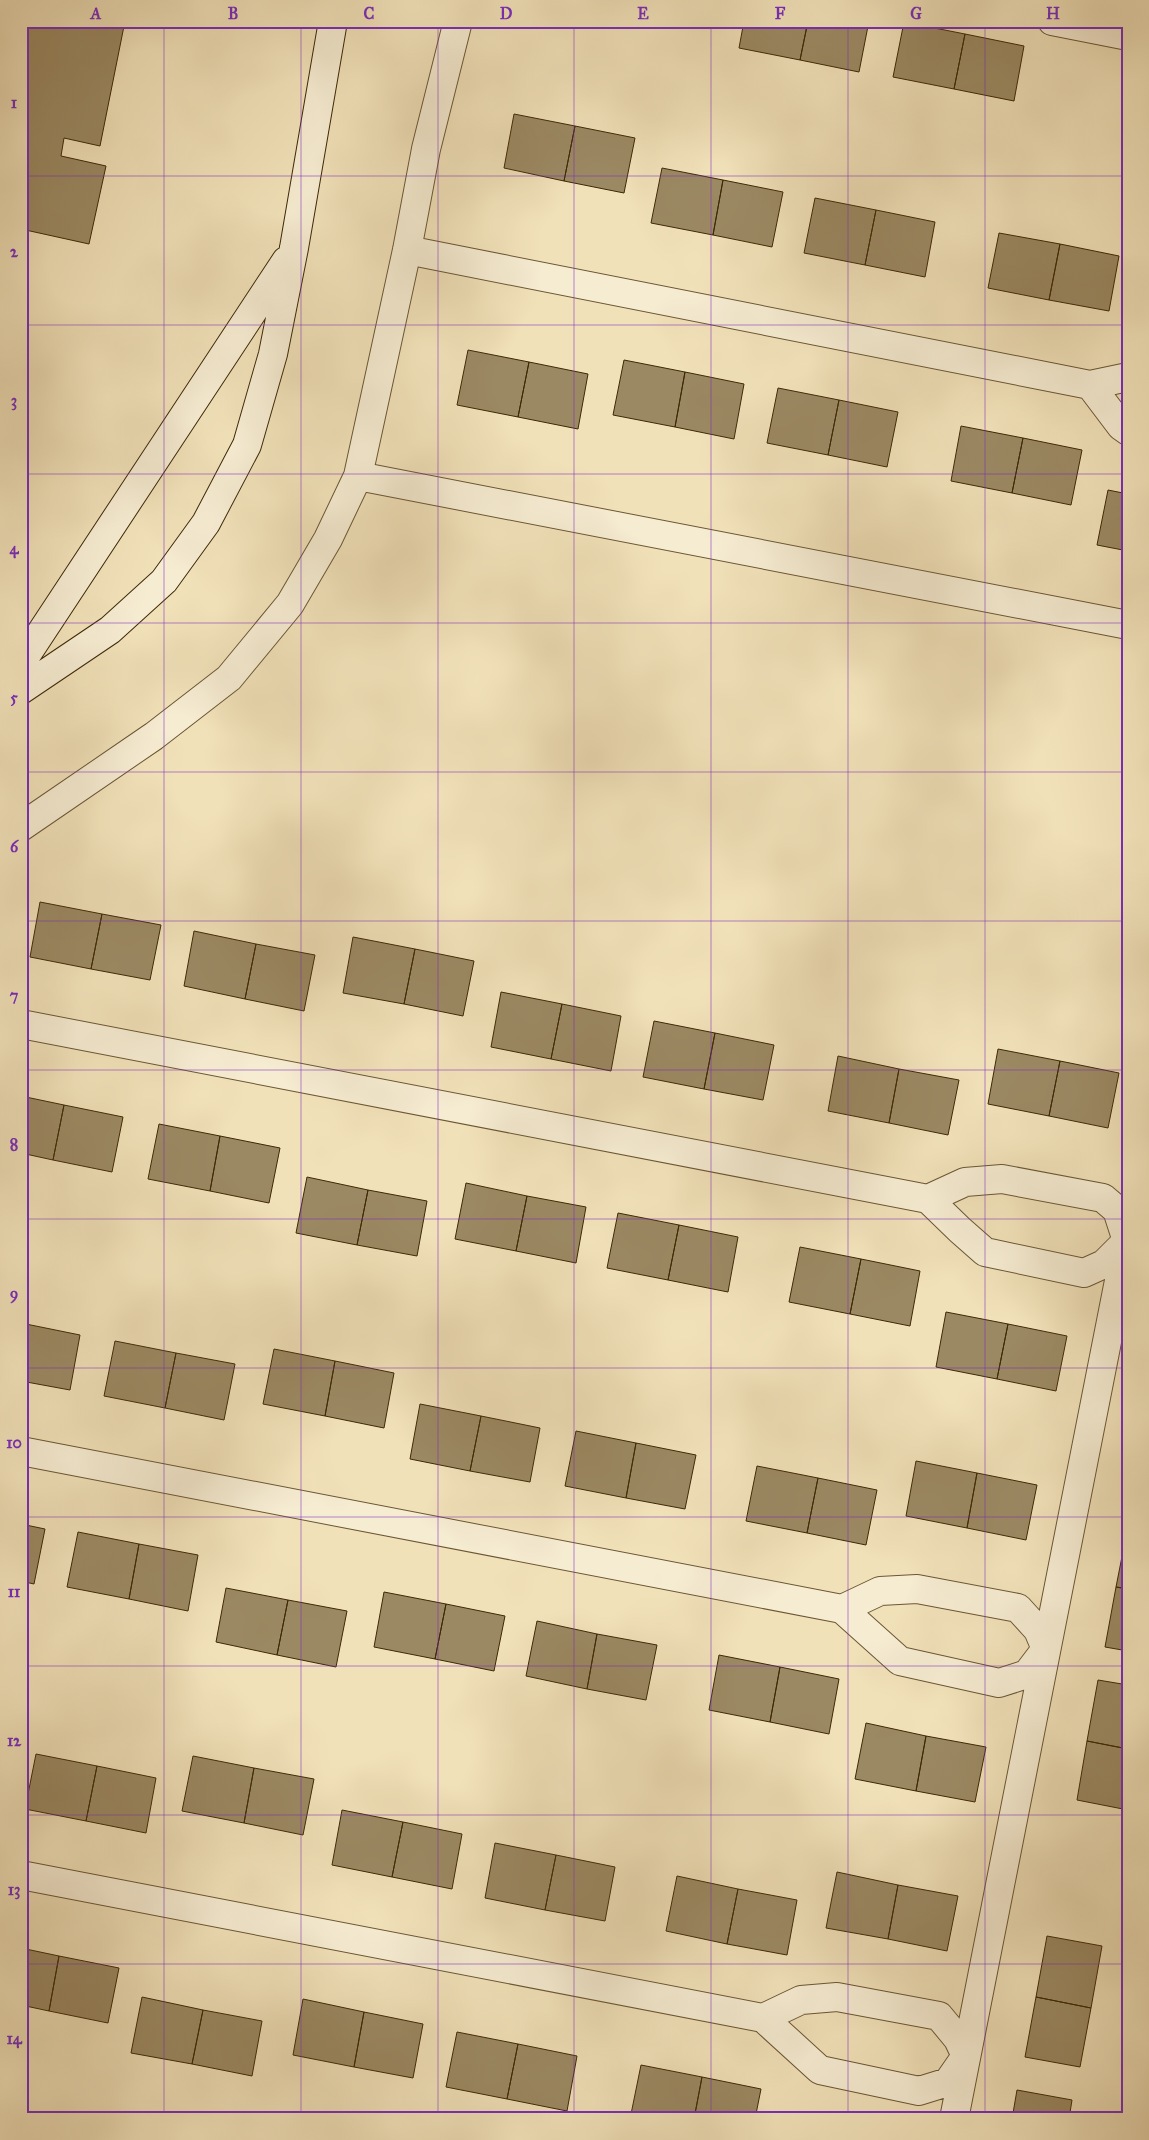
<svg xmlns="http://www.w3.org/2000/svg" width="1149" height="2140" viewBox="0 0 1149 2140" font-family="'IM FELL Great Primer',serif">
  <rect width="100%" height="100%" fill="#f1e1b9"/>
  <filter id="stains"><feTurbulence type="fractalNoise" baseFrequency=".004" numOctaves="4"/><feColorMatrix values="0 0 0 0 .2 0 0 0 0 .09 0 0 0 0 .02 0 0 0 .5 -.17"/></filter>
  <radialGradient id="worn" r=".72"><stop offset=".6" stop-color="#630" stop-opacity="0"/><stop offset="1" stop-color="#630" stop-opacity=".3"/></radialGradient>
  <path fill="#9b8963" stroke="#3e2906" d="M21,21H125L100,146L64,138L61,156L106,166L89,244L21,229Z
    M744,21H808L800,60L739,48Z
    M808,21H869L859,72L800,60Z
    M904,22L965,34L954,89L893,77Z
    M965,34L1024,46L1014,101L954,89Z
    M514,114L575,126L564,181L504,168Z
    M575,126L635,138L624,193L564,181Z
    M662,168L723,180L713,235L651,223Z
    M723,180L783,192L772,247L713,235Z
    M815,198L876,210L865,265L804,253Z
    M876,210L935,222L925,277L865,265Z
    M999,233L1060,244L1049,300L988,288Z
    M1060,244L1119,256L1109,311L1049,300Z
    M468,350L529,362L518,417L457,405Z
    M624,360L685,372L675,427L613,415Z
    M529,362L588,374L578,429L518,417Z
    M685,372L744,384L734,439L675,427Z
    M778,388L839,400L828,455L767,443Z
    M839,400L898,412L887,467L828,455Z
    M961,426L1023,438L1012,493L951,481Z
    M1023,438L1082,450L1071,505L1012,493Z
    M1108,490L1128,494V551L1097,545Z
    M40,902L102,914L91,969L30,957Z
    M102,914L161,925L150,980L91,969Z
    M194,931L256,944L245,999L184,986Z
    M353,937L415,949L404,1004L343,993Z
    M256,944L315,955L304,1011L245,999Z
    M415,949L474,961L463,1016L404,1004Z
    M501,992L562,1004L551,1059L491,1047Z
    M562,1004L621,1016L611,1071L551,1059Z
    M654,1021L715,1033L704,1089L643,1077Z
    M715,1033L774,1045L763,1100L704,1089Z
    M998,1049L1060,1061L1049,1116L988,1104Z
    M838,1056L899,1069L889,1123L828,1111Z
    M1060,1061L1119,1073L1108,1128L1049,1116Z
    M899,1069L959,1080L948,1135L889,1123Z
    M21,1096L64,1105L53,1160L21,1153Z
    M64,1105L123,1117L112,1172L53,1160Z
    M159,1124L220,1136L210,1191L148,1179Z
    M220,1136L280,1148L269,1203L210,1191Z
    M307,1177L368,1190L357,1245L296,1233Z
    M466,1183L527,1196L516,1251L455,1239Z
    M368,1190L427,1201L417,1256L357,1245Z
    M527,1196L586,1207L576,1263L516,1251Z
    M618,1213L679,1225L668,1280L607,1268Z
    M679,1225L738,1237L728,1292L668,1280Z
    M800,1247L861,1259L850,1314L789,1302Z
    M861,1259L920,1271L910,1326L850,1314Z
    M946,1312L1008,1324L997,1379L936,1367Z
    M21,1323L80,1335L70,1390L21,1381Z
    M1008,1324L1067,1336L1056,1391L997,1379Z
    M115,1341L176,1353L165,1408L104,1396Z
    M274,1349L335,1361L325,1416L263,1404Z
    M176,1353L235,1364L224,1420L165,1408Z
    M335,1361L394,1373L384,1428L325,1416Z
    M420,1404L481,1416L470,1471L410,1459Z
    M481,1416L540,1428L530,1482L470,1471Z
    M576,1431L636,1443L626,1498L565,1486Z
    M636,1443L696,1455L685,1509L626,1498Z
    M916,1461L977,1473L967,1528L906,1516Z
    M757,1466L818,1478L807,1533L746,1521Z
    M977,1473L1037,1485L1026,1540L967,1528Z
    M818,1478L877,1490L866,1545L807,1533Z
    M21,1524L45,1529L34,1584L21,1581Z
    M1128,1526V1589L1116,1587Z
    M78,1532L139,1544L129,1599L67,1587Z
    M139,1544L198,1555L188,1611L129,1599Z
    M1116,1587L1128,1589V1651L1105,1647Z
    M226,1588L288,1600L277,1655L216,1642Z
    M384,1592L446,1604L435,1659L374,1647Z
    M288,1600L347,1611L336,1667L277,1655Z
    M446,1604L505,1616L494,1671L435,1659Z
    M537,1621L597,1634L587,1689L526,1676Z
    M597,1634L657,1645L646,1700L587,1689Z
    M719,1655L780,1667L770,1722L709,1710Z
    M780,1667L839,1679L829,1734L770,1722Z
    M1098,1680L1128,1685V1749L1087,1741Z
    M866,1723L926,1736L916,1791L855,1779Z
    M926,1736L986,1747L975,1802L916,1791Z
    M1087,1741L1128,1749V1810L1077,1800Z
    M36,1754L97,1766L86,1821L25,1809Z
    M193,1756L254,1768L244,1823L182,1811Z
    M97,1766L156,1778L146,1833L86,1821Z
    M254,1768L314,1779L303,1835L244,1823Z
    M342,1810L403,1822L392,1877L332,1865Z
    M403,1822L462,1834L452,1889L392,1877Z
    M495,1843L556,1855L545,1910L485,1898Z
    M556,1855L615,1867L605,1921L545,1910Z
    M837,1872L898,1885L888,1939L826,1928Z
    M677,1876L738,1889L727,1944L666,1931Z
    M898,1885L958,1896L947,1951L888,1939Z
    M738,1889L797,1900L787,1955L727,1944Z
    M1047,1936L1102,1946L1091,2008L1036,1997Z
    M21,1948L59,1956L49,2011L21,2005Z
    M59,1956L119,1968L108,2023L49,2011Z
    M142,1997L203,2010L192,2064L131,2053Z
    M1036,1997L1091,2008L1080,2067L1025,2057Z
    M303,1999L364,2012L354,2067L293,2055Z
    M203,2010L262,2021L252,2076L192,2064Z
    M364,2012L423,2024L413,2078L354,2067Z
    M457,2032L518,2044L507,2099L446,2087Z
    M518,2044L577,2056L567,2111L507,2099Z
    M641,2065L702,2077L694,2119H630Z
    M702,2077L761,2089L755,2119H694Z
    M1017,2090L1072,2100L1069,2119H1012Z"/>
  <g fill="none" stroke-linecap="round" stroke-linejoin="round">
    <defs>
      <path id="minor" d="M1052,21L1128,36
        M407,250L1090,385L1128,377
        M1090,385L1121,426L1128,431
        M358,476L1128,625
        M21,827L154,736L229,678L290,604L328,539L358,476L407,250L426,149L458,21
        M21,1024L928,1199L960,1230L985,1252L1084,1273L1104,1264L1127,1241L1117,1210L1103,1198L1002,1179L965,1182L928,1199
        M21,1451L842,1609L900,1661L999,1683L1027,1674L1046,1649L1038,1630L1018,1608L917,1589L880,1591L842,1609
        M21,1875L763,2018L820,2070L919,2091L948,2082L966,2056L958,2039L939,2016L837,1997L801,2000L763,2018
        M954,2119L1127,1240"/>
      <path id="secondary" d="M21,663L286,261
        M21,690L110,630L164,581L206,523L247,445L273,354L294,248L333,21"/>
    </defs>
    <use href="#minor" stroke="#6b5733" stroke-width="30"/>
    <use href="#secondary" stroke="#3e2906" stroke-width="30"/>
    <use href="#minor" stroke="#f6ecd2" stroke-width="28"/>
    <use href="#secondary" stroke="#f6ecd2" stroke-width="28"/>
  </g>
  <path fill="none" stroke="#7b2cbf" stroke-width="1" stroke-opacity="0.55" d="M164,21V2119M301,21V2119M438,21V2119M574,21V2119M711,21V2119M848,21V2119M985,21V2119M21,176H1128M21,325H1128M21,474H1128M21,623H1128M21,772H1128M21,921H1128M21,1070H1128M21,1219H1128M21,1368H1128M21,1517H1128M21,1666H1128M21,1815H1128M21,1964H1128"/>
  <rect width="1149" height="2140" fill="none" stroke="#f1e1b9" stroke-width="55"/>
  <rect x="28" y="28" width="1094" height="2084" fill="none" stroke="#7b2cbf" stroke-width="2"/>
  <g font-size="16" text-anchor="middle" font-weight="bold" fill="#7b2cbf">
    <text x="96" y="19">A</text>
    <text x="233" y="19">B</text>
    <text x="369" y="19">C</text>
    <text x="506" y="19">D</text>
    <text x="643" y="19">E</text>
    <text x="780" y="19">F</text>
    <text x="916" y="19">G</text>
    <text x="1053" y="19">H</text>
    <text x="14" y="108">1</text>
    <text x="14" y="257">2</text>
    <text x="14" y="406">3</text>
    <text x="14" y="554">4</text>
    <text x="14" y="703">5</text>
    <text x="14" y="852">6</text>
    <text x="14" y="1001">7</text>
    <text x="14" y="1150">8</text>
    <text x="14" y="1299">9</text>
    <text x="14" y="1448">10</text>
    <text x="14" y="1597">11</text>
    <text x="14" y="1746">12</text>
    <text x="14" y="1895">13</text>
    <text x="14" y="2044">14</text>
  </g>
  <rect width="100%" height="100%" filter="url(#stains)"/>
  <rect width="100%" height="100%" fill="url(#worn)"/>
</svg>
